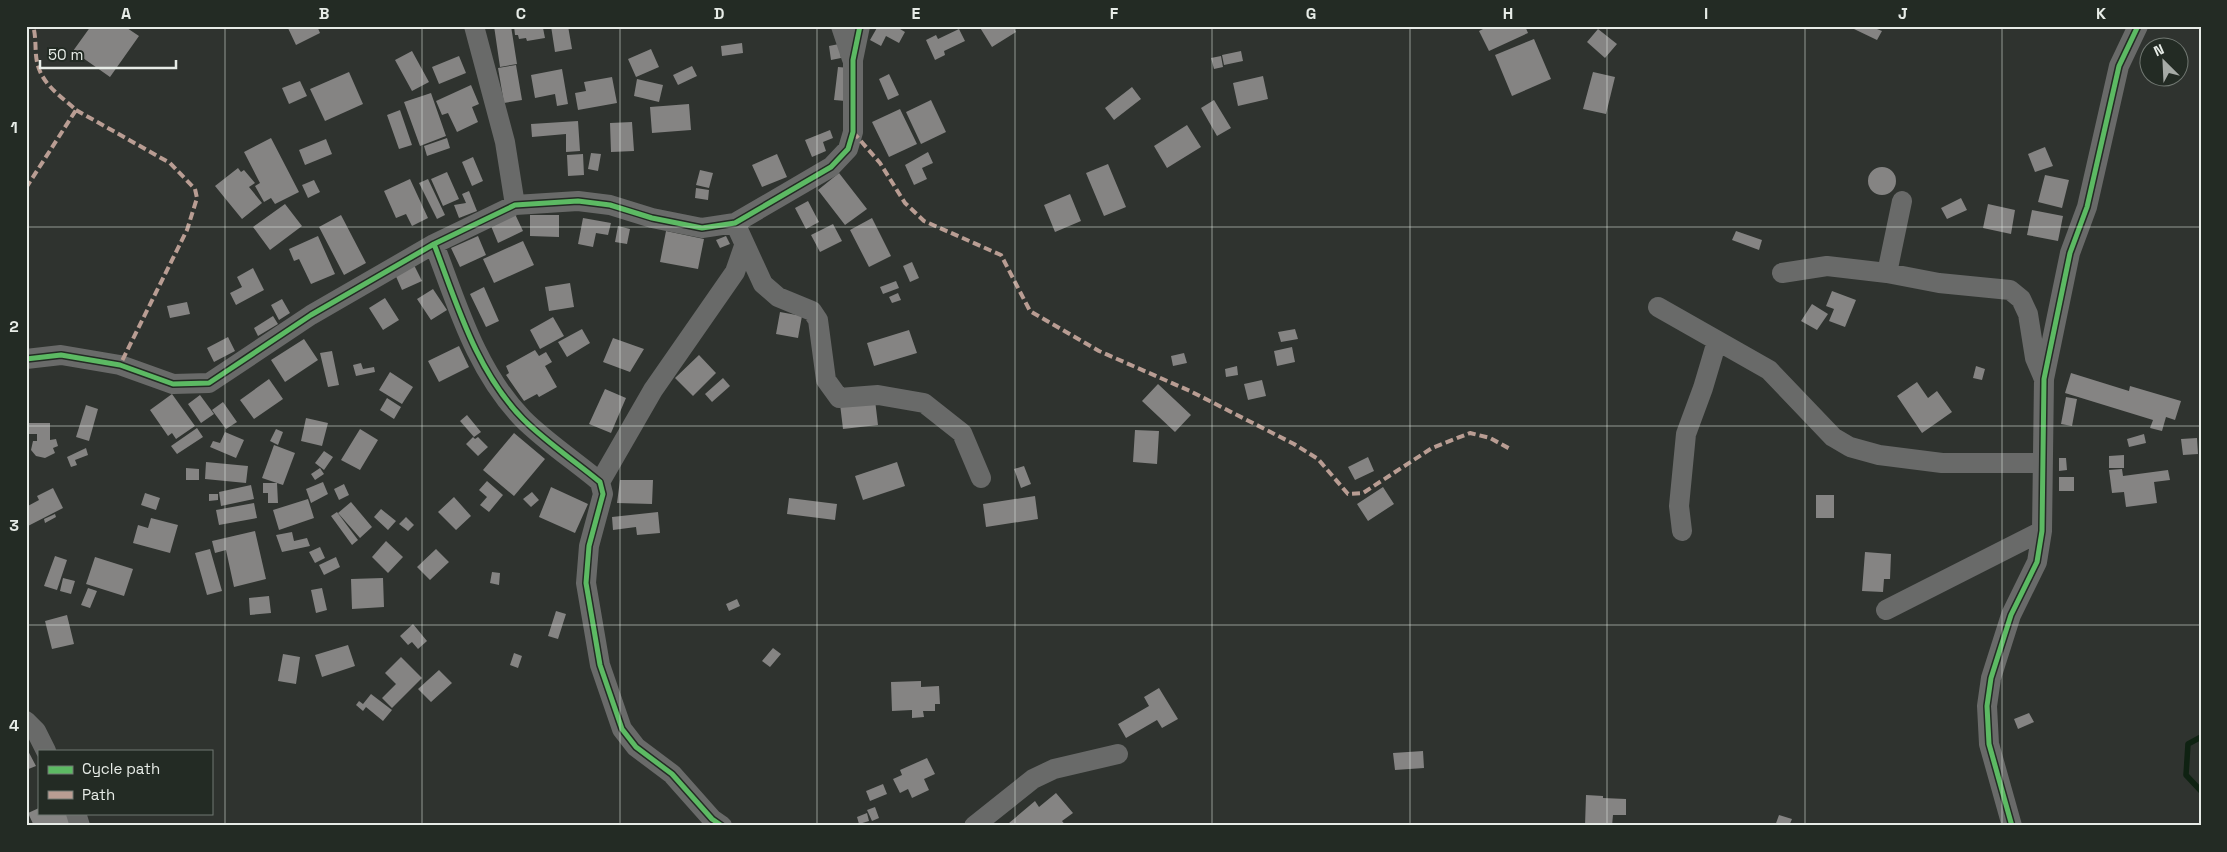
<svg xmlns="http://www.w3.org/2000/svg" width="2227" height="852" viewBox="0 0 2227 852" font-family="'Space Grotesk',sans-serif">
  <rect width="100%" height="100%" fill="#2f332f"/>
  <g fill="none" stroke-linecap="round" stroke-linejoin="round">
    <path stroke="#0f2212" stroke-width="5.5" d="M2201,737L2188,744L2186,775L2201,791"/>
  </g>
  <path fill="#858483" d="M91,26H124L139,36L110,77L73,51Z
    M287,26H317L320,33L296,45Z
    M494,26H511L517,64L500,67Z
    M514,26H547L543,28L545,38L527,41L526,38L519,39L518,35H515Z
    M551,26H568L572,49L555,52Z
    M878,26H895L905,32L899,43L886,36L881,46L870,40Z
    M979,26H1013L1016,32L992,47Z
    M1489,26H1525L1528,33L1489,51L1479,31Z
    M1855,26H1879L1877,29L1882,31L1877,40L1854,29Z
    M959,29L965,41L944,51L945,55L935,60L926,40L936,35L938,39Z
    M1598,29L1617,44L1605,58L1587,42Z
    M1534,39L1551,79L1512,96L1495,55Z
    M742,43L743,53L722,56L721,46Z
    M839,44L841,58L831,60L829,46Z
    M651,49L659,67L636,77L628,59Z
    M412,51L429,82L412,91L395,60Z
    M1241,51L1243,61L1224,65L1222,55Z
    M459,56L466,73L439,84L432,67Z
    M1221,56L1223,67L1214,69L1211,58Z
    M516,65L522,100L504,103L498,68Z
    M692,66L697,76L678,85L673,75Z
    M838,67L850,68L846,101L834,100Z
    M562,69L568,104L557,106L555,94L535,98L531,75Z
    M349,72L363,104L325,121L310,89Z
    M1593,72L1615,77L1606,114L1583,109Z
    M889,74L899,95L888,100L879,79Z
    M1263,76L1268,99L1238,106L1233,83Z
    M612,77L617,103L578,110L575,93L586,91L584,82Z
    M637,79L663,85L659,102L634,96Z
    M300,81L307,96L289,104L282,88Z
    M471,85L479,104L472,107L478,122L457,132L448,113L442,115L436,101Z
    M1132,87L1141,99L1114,120L1105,108Z
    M431,93L446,136L420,146L404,102Z
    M931,100L946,132L921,144L906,112Z
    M1214,100L1231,128L1217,136L1201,108Z
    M689,104L691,130L652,133L650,107Z
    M900,109L917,144L889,157L872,122Z
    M400,110L412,145L399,149L387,115Z
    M578,121L580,151L566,152V134L532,137L531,124Z
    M632,122L634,151L611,152L610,123Z
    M1187,125L1201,147L1167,168L1154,146Z
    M830,130L833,138L823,142L826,151L812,157L805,140Z
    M271,138L299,192L275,204L271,198L264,202L255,186L260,183L244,152Z
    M447,138L450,148L427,156L424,146Z
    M326,139L332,154L305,165L299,150Z
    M2045,147L2053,166L2035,172L2028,154Z
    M928,152L933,163L922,168L927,179L914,185L905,165Z
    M591,153L601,154L598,171L588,169Z
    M583,154L584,175L568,176L567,155Z
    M777,154L787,177L762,187L752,165Z
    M473,157L483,181L472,186L462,162Z
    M1108,164L1126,207L1104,216L1086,173Z
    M1868 181a14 14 0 1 1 28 0a14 14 0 1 1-28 0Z
    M238,168L241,172L244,170L255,183L249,187L262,203L242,219L215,186Z
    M700,170L713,173L709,188L696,185Z
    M447,172L459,199L443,206L431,179Z
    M839,173L867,209L845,225L818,190Z
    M2045,175L2069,180L2062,208L2038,202Z
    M410,179L428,218L412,226L406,214L396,218L384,191Z
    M428,179L445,215L437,219L419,183Z
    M314,180L320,192L308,198L302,185Z
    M696,188L709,190L708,200L695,198Z
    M469,191L477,211L459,218L454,205L466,203L462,194Z
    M1070,194L1081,221L1055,232L1044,205Z
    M1961,198L1967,210L1947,219L1941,208Z
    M808,201L819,222L806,229L795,208Z
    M285,204L302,226L270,250L253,227Z
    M1988,204L2015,210L2011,234L1983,228Z
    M2032,210L2063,216L2058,241L2027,235Z
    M515,214L523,231L498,243L491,226Z
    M341,215L366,263L344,275L319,227Z
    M530,215H559V237L530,236Z
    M583,218L611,223L608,235L596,233L593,247L578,244Z
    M872,218L891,256L869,267L850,230Z
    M833,224L842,241L820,252L811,235Z
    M618,226L630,229L627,244L615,242Z
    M666,231L704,239L698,269L660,262Z
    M1736,231L1762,240L1759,250L1732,240Z
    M318,236L335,274L311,284L299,259L294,261L289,249Z
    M478,236L486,255L460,267L451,248Z
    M726,236L730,244L720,248L716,240Z
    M523,241L534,265L494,283L483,259Z
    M912,262L919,278L910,282L903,266Z
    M413,263L422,281L402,290L394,272Z
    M253,268L264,290L236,305L230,293L242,287L237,277Z
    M896,281L899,288L883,294L880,287Z
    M570,283L574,307L549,311L545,287Z
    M484,287L499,321L486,327L470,294Z
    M433,289L447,310L431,320L417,299Z
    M1832,291L1856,300L1845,327L1829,321L1834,309L1826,306Z
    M898,293L901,300L892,303L889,297Z
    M385,298L399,320L383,330L369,308Z
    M282,299L290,313L279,320L271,305Z
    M187,302L190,314L170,318L167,306Z
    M1812,304L1828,314L1817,330L1801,321Z
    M780,312L802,316L798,338L776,334Z
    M273,316L278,324L258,336L254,328Z
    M553,317L564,336L540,349L530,330Z
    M582,329L590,343L567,357L558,342Z
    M1295,329L1298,339L1281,342L1278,332Z
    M909,330L917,353L874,366L867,343Z
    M228,337L235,351L214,362L207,348Z
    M613,338L644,349L630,372L603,362Z
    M304,339L318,360L285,382L271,360Z
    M459,346L469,367L439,382L428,361Z
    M1292,347L1295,362L1277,366L1274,351Z
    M535,350L539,356L546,352L552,362L545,366L557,387L539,397L537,394L524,401L506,375L509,373L506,366Z
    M332,351L339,385L328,387L320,353Z
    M1184,353L1187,363L1173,366L1171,356Z
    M699,355L716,373L693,396L675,378Z
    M361,363L363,369L374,367L375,372L356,376L353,365Z
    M1237,366L1238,375L1226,377L1225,369Z
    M1976,366L1985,369L1982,380L1973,378Z
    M390,372L413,387L402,404L379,390Z
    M2071,373L2129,391L2130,386L2181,401L2175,420L2166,417L2162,431L2150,428L2153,420L2065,393Z
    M723,378L730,386L712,402L705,394Z
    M269,379L283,399L254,419L240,400Z
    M1262,380L1266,396L1248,400L1244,384Z
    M1917,382L1928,398L1937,391L1952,412L1922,433L1897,396Z
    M1158,384L1191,415L1175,432L1142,401Z
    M605,389L626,398L611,433L589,424Z
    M172,394L195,426L176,439L172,433L168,436L150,410Z
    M200,395L214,414L201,423L188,404Z
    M2066,397L2077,399L2072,426L2061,424Z
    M387,398L401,407L394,419L380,410Z
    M875,400L878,425L843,429L840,404Z
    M223,402L237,422L226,429L212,410Z
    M86,405L98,409L89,441L76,437Z
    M467,415L481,432L474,437L460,421Z
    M306,418L328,423L322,446L301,441Z
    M27,423H50V440L56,439L58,446L53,448L55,453L45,458L36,456L31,450L33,441H37V434H26Z
    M197,428L203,437L177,454L171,446Z
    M276,429L283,432L278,445L270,441Z
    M360,429L378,440L360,470L341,460Z
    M1135,430L1159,431L1157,464L1133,462Z
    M225,432L244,440L236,458L210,447L213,441L220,443Z
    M514,433L545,459L514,496L483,470Z
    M2144,434L2146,443L2129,447L2127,439Z
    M473,437L475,439L478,437L488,447L478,456L466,444Z
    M2197,438L2198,454L2183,455L2181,439Z
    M274,445L295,453L283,485L262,478Z
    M86,448L88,455L75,460L77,465L71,467L67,457Z
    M324,451L333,457L324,470L315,463Z
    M2124,455V468H2109V456Z
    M1368,457L1374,471L1355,480L1348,467Z
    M2059,458H2066L2067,470L2059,471Z
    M206,462L248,466L246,483L205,479Z
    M897,462L905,486L863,500L855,476Z
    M1024,466L1031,484L1021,488L1014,469Z
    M186,468L199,469V480H186Z
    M320,468L324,474L315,480L311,474Z
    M2122,469L2123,476L2168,470L2170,480L2154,482L2157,503L2126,507L2124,492L2112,493L2109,470Z
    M2059,477H2074V491H2059Z
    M620,480H653L652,504L617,503Z
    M487,481L503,495L489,512L480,505L487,497L479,490Z
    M323,482L328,494L311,503L306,489Z
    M263,483H277L278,503H268V493H263Z
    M344,484L349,495L339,500L334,489Z
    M251,485L254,499L221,506L219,492Z
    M551,487L588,504L575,533L539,517Z
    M1383,487L1394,504L1368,521L1357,504Z
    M53,488L63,508L28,526L26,507L39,500L37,496Z
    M532,492L539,500L531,507L523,499Z
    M145,493L160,498L156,510L141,505Z
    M209,494H218V500L209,501Z
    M1816,495H1834V518H1816Z
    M1035,496L1038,519L986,527L983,504Z
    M454,497L471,516L456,530L438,512Z
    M789,498L837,504L835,520L787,514Z
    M308,499L314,518L279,530L273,510Z
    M351,502L372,527L360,538L338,513Z
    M254,503L257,518L219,525L216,510Z
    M381,509L396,521L388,530L374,517Z
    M337,512L358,540L352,545L331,516Z
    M658,512L660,533L637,535L636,527L613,530L612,517Z
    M55,514L56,517L45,523L44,519Z
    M406,517L414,525L408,531L399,524Z
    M151,518L178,525L170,553L133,543L138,525L148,528Z
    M255,531L266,579L234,587L226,550L215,553L212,541Z
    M292,532L294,541L307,538L310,546L282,552L276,535Z
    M386,541L403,557L388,573L372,557Z
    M320,547L325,558L315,563L309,552Z
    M210,549L222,591L207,595L195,553Z
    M436,549L449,562L430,580L417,567Z
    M1865,552L1891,554L1890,579H1884L1883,592L1862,591Z
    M55,556L67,560L57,590L44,586Z
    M95,557L133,569L124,596L86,584Z
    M336,557L340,567L324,575L319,565Z
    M492,572L500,573L499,585L490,583Z
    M63,578L75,581L71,594L60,591Z
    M383,578L384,607L352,609L351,579Z
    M88,588L97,591L90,608L81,605Z
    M322,588L327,610L316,613L311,590Z
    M269,596L271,613L250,615L249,598Z
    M737,599L740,606L729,611L726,604Z
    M556,611L566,614L558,639L548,636Z
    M67,615L74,644L52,649L45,621Z
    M413,624L427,641L418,649L412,642L408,645L400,636Z
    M348,645L355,666L322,677L315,655Z
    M773,648L781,654L770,667L762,661Z
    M514,653L522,656L518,668L510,665Z
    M283,654L300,657L296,684L278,681Z
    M401,657L422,678L392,708L382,698L396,684L385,673Z
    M439,670L452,683L431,702L418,689Z
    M921,681V687L939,686L940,704H935V711H923L924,717L912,718V710L892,711L891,682Z
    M1159,688L1178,719L1162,728L1157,720L1126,738L1118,724L1149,706L1144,697Z
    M371,694L392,710L383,721L366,707L363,711L356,705L359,701L363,704Z
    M2029,713L2034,722L2018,729L2014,719Z
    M26,747L36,766L26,770Z
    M1423,751L1424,768L1395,770L1393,753Z
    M927,758L935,774L924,779L929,790L912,798L908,789L900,793L893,779L902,775L900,770Z
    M883,784L887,794L870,801L866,791Z
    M1056,793L1073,813L1062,821L1066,826H1011L1009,823L1035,801L1039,807Z
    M1586,795L1603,796V798L1626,799V815H1613L1612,826H1585Z
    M875,807L879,818L872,821L867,810Z
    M39,808V813H66L73,826H34L28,813Z
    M867,813L869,821L859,824L857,817Z
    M1779,815L1792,819L1789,826H1775Z"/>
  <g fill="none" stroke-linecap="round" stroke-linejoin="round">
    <path stroke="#696a69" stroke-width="20" d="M474,26L505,142L515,205
      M841,26L852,59
      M735,223L763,284L778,297L812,311L818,320L826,380L839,398L878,395L924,403L962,433L981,478
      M434,244C457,304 476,371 523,419C546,442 575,461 600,482L603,494L589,546L586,583L600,665L622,729L636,747L672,774L712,819L722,826
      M1782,273L1827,266L1887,273L1939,283L2010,290L2021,299L2028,314L2035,358L2044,379
      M1887,273L1902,201
      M1658,307L1769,370L1833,437L1850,447L1879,455L1942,463H2043
      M26,359L61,355L120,365L173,384L209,383L311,315L434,244L515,205L578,201L610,205L652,218L702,228L735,223L831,167L848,149L853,132V60L860,26
      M600,482L653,390L735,272L744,246
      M1682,531L1679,506L1686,434L1703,388L1717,341
      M1886,610L2042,531
      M26,721L36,731L46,751
      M76,813L80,826
      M974,826L1033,779L1054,769L1118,754
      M2012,826L1989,744L1987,706L1991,678L2011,615L2037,562L2042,531L2044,379L2070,253L2087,207L2119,66L2138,26"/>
    <path stroke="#b99d93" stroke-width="4" stroke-dasharray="8 4" stroke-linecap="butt" d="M76,110L170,163L195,189L197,198L187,230L120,365
      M853,132L880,163L905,203L924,221L1001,255L1030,311L1099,351L1190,391L1294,444L1318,459L1348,494L1363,493L1432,448L1470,433L1490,438L1512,450
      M26,188L76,110C62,97 44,86 38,66C34,53 37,39 33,26"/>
    <defs>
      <path id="cycleway" d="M434,244C457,304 476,371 523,419C546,442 575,461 600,482L603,494L589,546L586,583L600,665L622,729L636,747L672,774L712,819L722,826
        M26,359L61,355L120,365L173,384L209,383L311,315L434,244L515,205L578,201L610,205L652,218L702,228L735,223L831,167L848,149L853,132V60L860,26
        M2012,826L1989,744L1987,706L1991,678L2011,615L2037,562L2042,531L2044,379L2070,253L2087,207L2119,66L2138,26"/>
    </defs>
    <use href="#cycleway" stroke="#232b24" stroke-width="8"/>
    <use href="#cycleway" stroke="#5cba63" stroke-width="5"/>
  </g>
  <path fill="none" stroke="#e7ece7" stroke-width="1" stroke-opacity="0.55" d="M225,26V826M422,26V826M620,26V826M817,26V826M1015,26V826M1212,26V826M1410,26V826M1607,26V826M1805,26V826M2002,26V826M26,227H2201M26,426H2201M26,625H2201"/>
  <rect width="2227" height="852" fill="none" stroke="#232b24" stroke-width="55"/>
  <rect x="38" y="750" width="175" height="65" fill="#232b24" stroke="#717872"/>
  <rect x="48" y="766" width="25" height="8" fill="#5cba63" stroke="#717872"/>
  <text x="82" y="774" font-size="15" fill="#e7ece7">Cycle path</text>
  <rect x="48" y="791" width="25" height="8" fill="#b99d93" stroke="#717872"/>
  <text x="82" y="800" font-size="15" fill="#e7ece7">Path</text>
  <g transform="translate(2164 62) rotate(336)"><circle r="24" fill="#232b24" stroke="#717872"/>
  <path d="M0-4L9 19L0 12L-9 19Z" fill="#a7aba7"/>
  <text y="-8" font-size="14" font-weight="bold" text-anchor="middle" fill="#e7ece7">N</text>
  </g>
  <path d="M40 60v8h136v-8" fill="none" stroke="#e7ece7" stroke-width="2.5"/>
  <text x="48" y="60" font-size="15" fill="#e7ece7" stroke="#232b24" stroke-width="4" paint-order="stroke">50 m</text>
  <rect x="28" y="28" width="2172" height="796" fill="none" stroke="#e7ece7" stroke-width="2"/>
  <g font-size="16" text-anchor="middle" font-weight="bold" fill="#e7ece7">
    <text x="126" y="19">A</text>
    <text x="324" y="19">B</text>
    <text x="521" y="19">C</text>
    <text x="719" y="19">D</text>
    <text x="916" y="19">E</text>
    <text x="1114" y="19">F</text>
    <text x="1311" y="19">G</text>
    <text x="1508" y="19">H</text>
    <text x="1706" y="19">I</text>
    <text x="1903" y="19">J</text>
    <text x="2101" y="19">K</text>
    <text x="14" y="133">1</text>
    <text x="14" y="332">2</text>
    <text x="14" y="531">3</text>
    <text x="14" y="731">4</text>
  </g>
</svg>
